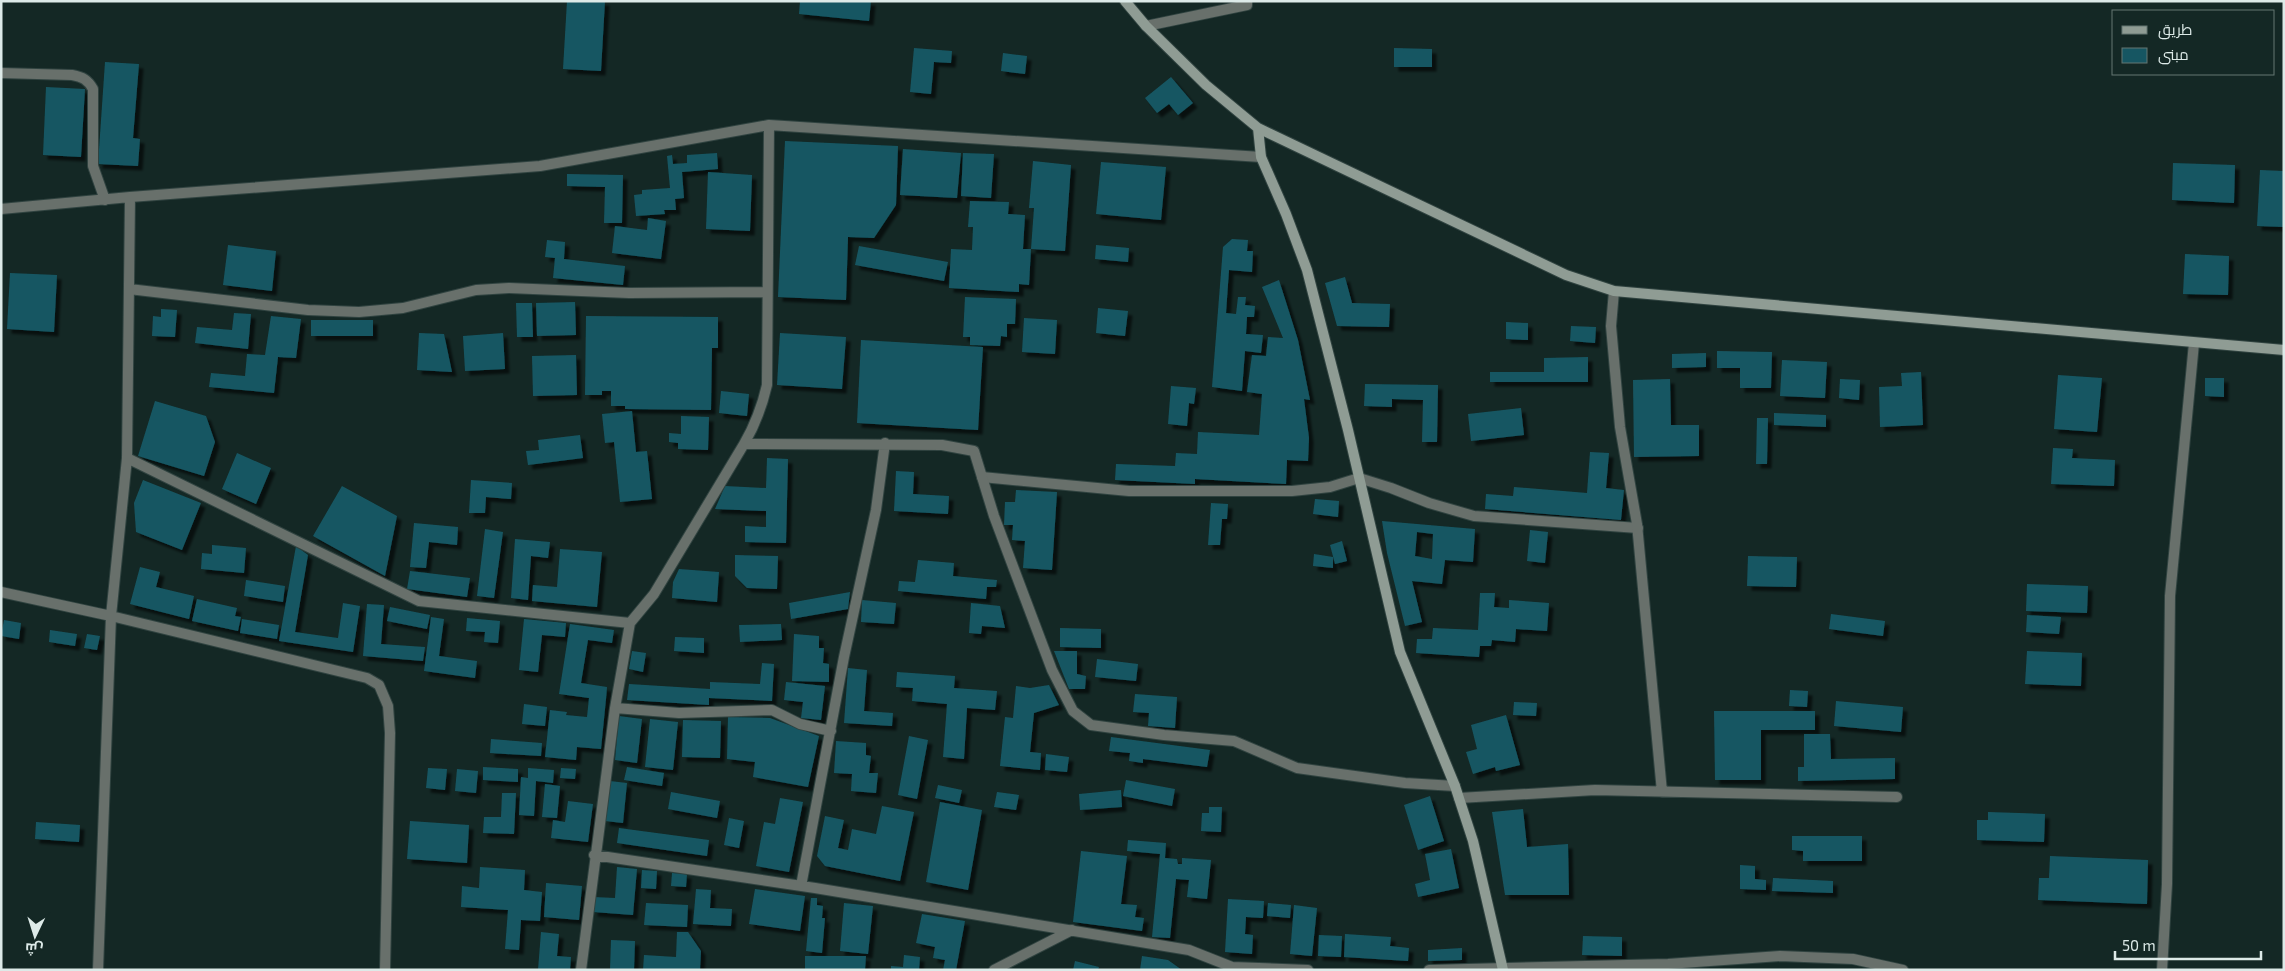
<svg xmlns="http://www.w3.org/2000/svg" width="2285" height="971" viewBox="0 0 2285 971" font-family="'Exo 2',Cairo,sans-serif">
  <defs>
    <filter id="shadow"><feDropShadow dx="4.5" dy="4.5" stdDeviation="1" flood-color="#0009"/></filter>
  </defs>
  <rect width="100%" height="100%" fill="#142825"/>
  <path fill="#165662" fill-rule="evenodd" filter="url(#shadow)" d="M567,1H605L601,71L563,69Z
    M800,1H871L869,21L799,14Z
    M914,48L952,51L951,63L934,62L931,94L910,92Z
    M1394,48L1432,49V67H1394Z
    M1003,53L1027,56L1025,74L1001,71Z
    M105,62L139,64L133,138L140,139L138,166L98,164Z
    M1171,77L1193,103L1178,115L1169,104L1157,113L1145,98Z
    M46,87L85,89L81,157L43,155Z
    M785,141L898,146L896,205L874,238L848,237L846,300L778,297Z
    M903,149L961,153L957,198L900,195Z
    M717,153L718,169L682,172L684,198L675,199L676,210H664L665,214L636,216L634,195L642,194V190L670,188L667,156L672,155L673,164L687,163V155Z
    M963,153L994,154L991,198L961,196Z
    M1033,161L1071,165L1065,251L1031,249L1029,285L1019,284V292L949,288L951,249L972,250L973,227H968L970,201L1009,202L1008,214L1025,215L1023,249H1031L1034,208H1029Z
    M1101,162L1166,167L1161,220L1096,214Z
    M2173,163L2235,165L2234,203L2172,200Z
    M2260,170L2284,171V227L2257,226Z
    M708,172L752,175L750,231L706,229Z
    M567,174L623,175L622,223H604L605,187L567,186Z
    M648,218L666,221L661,259L612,253L615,226L647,230Z
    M1232,239L1248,240L1247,251H1253L1252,272L1229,270L1226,313L1236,314L1238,297H1246L1245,305L1255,306L1254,317H1247L1246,334L1263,335L1261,353L1245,351L1242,391L1212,387L1223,247Z
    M547,240L565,242L564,259L625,266L623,285L553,278L555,258L545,257Z
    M228,245L276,251L272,291L223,285Z
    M1096,245L1129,248L1128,262L1095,259Z
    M859,246L948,262L944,281L855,265Z
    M2185,254L2229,256L2228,295L2183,294Z
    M10,273L57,275L54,332L7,329Z
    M1345,277L1352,303L1390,304L1389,327L1337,326L1325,283Z
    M1279,280L1298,340L1310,400L1304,399L1309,438L1308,461L1287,460L1286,484L1195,479V484L1115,480L1116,464L1175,466L1176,453L1197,454L1198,432L1259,435L1262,394L1247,392L1252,355L1266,356L1268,337L1283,338L1262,287Z
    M965,297L1016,299L1015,324H1007V337L1001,336L1000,346L970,345V337H963Z
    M575,302L576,335L537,336L536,303Z
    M516,303H532L533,337H517Z
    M1098,308L1128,311L1125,336L1096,333Z
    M161,309L177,310L175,337L152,336L153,316L161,317Z
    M234,313L251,314L248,349L195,343L197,327L232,330Z
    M271,316L301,319L296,358L278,357L274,393L209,387L211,373L245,376L247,354L265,355Z
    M586,316L718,317V348H712L711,410L625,409V406H611V391H602V395H585Z
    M1024,318L1057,320L1055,354L1022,352Z
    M311,320H373V336H311Z
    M1506,322L1528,323V340L1506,339Z
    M1571,326L1596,327L1595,343L1570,341Z
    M419,333L444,334L452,372L417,370Z
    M503,333L505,369L465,371L463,336Z
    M780,333L846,337L842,389L777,385Z
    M861,340L983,347L978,430L857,423Z
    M1717,351L1772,352L1771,388H1740V368H1717Z
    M1706,353V367L1672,368V354Z
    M576,355L577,395L533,396L532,356Z
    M1588,357V382H1490V372H1544V358Z
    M1782,360L1827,362L1825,398L1780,396Z
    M1921,372L1923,425L1880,427L1879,387L1902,386L1901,373Z
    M2058,375L2102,378L2097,432L2054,429Z
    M2205,378H2224V397L2205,396Z
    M1670,379L1671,425H1699V456L1634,457L1633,380Z
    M1840,379L1860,380L1859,400L1839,398Z
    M1365,384L1438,385L1437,442H1422L1423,400L1392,399V407L1364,406Z
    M1171,386L1196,388L1194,404L1189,403L1187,426L1168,424Z
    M721,391L749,394L747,416L719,413Z
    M155,401L206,416L215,442L204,476L138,456Z
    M1521,408L1524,435L1471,441L1468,414Z
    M632,411L636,452L647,451L652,499L620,502L614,442L605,443L602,414Z
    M1774,413L1826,415V427L1774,425Z
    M681,416L709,417L708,450L678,449V443L669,442V433L681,434Z
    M1757,418H1768L1767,464H1756Z
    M580,435L583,458L528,465L526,451L539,450L538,440Z
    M2053,448L2073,449L2072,458L2115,460L2114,486L2051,484Z
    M1590,452L1609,453L1606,488L1624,490L1621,520L1485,509L1486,494L1513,496L1514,487L1587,493Z
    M237,453L271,468L256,504L222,489Z
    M767,458L788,459L786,543L745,542V526L766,527V511L715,509L725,486L766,488Z
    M896,471L914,472L913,494L949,496L948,514L894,511Z
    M143,480L201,503L182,550L136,532L134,503Z
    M471,480L512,483L511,499L486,497L485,513H469Z
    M342,486L397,516L385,576L313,536Z
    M1016,490L1057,492L1052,570L1023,568L1025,541L1012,540L1013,525H1004L1005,502H1015Z
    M1315,499L1339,501L1338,517L1313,514Z
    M1211,503L1228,504L1227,519H1222L1220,545H1208Z
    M1382,521L1475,529L1473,562L1445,560L1442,584L1412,581L1422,622L1405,626L1387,553ZM1417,532L1433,534L1432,559L1415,556Z
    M414,523L458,527L457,545L429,542L426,568L410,567Z
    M485,529L503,532L494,598L477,596Z
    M1530,530L1548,532L1545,563L1527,561Z
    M515,539L550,542L548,558L531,556L528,600L511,598Z
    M1342,541L1347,561L1335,564L1330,545Z
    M212,545L246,548L244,573L201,569L202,553L212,554Z
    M296,546L308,555L295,632L338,638L343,603L360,606L353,652L279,641Z
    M560,549L602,552L597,607L532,601L533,585L557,587Z
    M1314,554L1333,557V568L1313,566Z
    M735,555L778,556L777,589L747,588L735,576Z
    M1748,556L1797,557L1796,587L1747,586Z
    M918,560L954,563L953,576L997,580L996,587H987L986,599L898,591L899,581L915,582Z
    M140,567L160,572L156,587L194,596L189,619L130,604Z
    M679,569L719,572L717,602L672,598L673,582Z
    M410,571L470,578L467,597L407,589Z
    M246,580L285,586L283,602L244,596Z
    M2027,584L2088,586L2087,613L2026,611Z
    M850,592L848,609L791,619L789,603Z
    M1480,593H1495L1494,607L1509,608V600L1549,603L1547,631L1516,629L1515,642L1492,640L1491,646H1480L1479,657L1416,653L1417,639H1432L1433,628L1478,630Z
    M197,599L237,608L235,616L241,617L238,631L192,621Z
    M862,600L896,603L894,624L861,622Z
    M971,603L1000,606L1005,628L982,626L981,634L969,633Z
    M367,604L384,605L381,644L425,647L423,661L363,656Z
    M390,607L430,615L427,629L387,621Z
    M1831,614L1885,621L1883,636L1829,629Z
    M2027,615L2061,617L2059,634L2026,632Z
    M431,617L444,619L439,656L477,661L475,678L424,671Z
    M467,618L500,621L498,643L484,642L485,632L466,631Z
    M242,619L279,625L277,639L240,633Z
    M524,619L566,623L565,637L542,635L538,672L519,670Z
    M4,620L21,623L19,639L1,636Z
    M570,624L614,630L612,643L588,640L581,683L607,687L606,699L601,749L577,747L576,760L545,757L550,710L567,712L566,715L587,717L589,698L559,694Z
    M781,624L782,640L740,642L739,625Z
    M1060,628L1101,629V648L1060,647Z
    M50,630L77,634L75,646L49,642Z
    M87,634L100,636L97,650L84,648Z
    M794,634L819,636V648H824L823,663L829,664V682L792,681Z
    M675,637L704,638V653L674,651Z
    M632,651L646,653L643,672L629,669Z
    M1054,651H1077V674L1086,676L1085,689H1069Z
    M2027,651L2082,653L2081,686L2025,684Z
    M1097,659L1138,664L1136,681L1095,677Z
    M762,663L774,664L772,701L709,698V705L627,700L629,684L710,689V682L760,684Z
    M848,668L867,670L864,711L893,713L892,726L844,723Z
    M897,672L955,676L954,688L997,691L995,710L967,708L964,759L943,757L947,704L912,701L913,688L896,687Z
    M786,682L825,686L821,720L801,718L803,702L784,700Z
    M1049,685L1059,705L1034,713L1030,752L1041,753L1040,770L1000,766L1005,717L1013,718L1016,686L1030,688Z
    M1790,690L1808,691L1807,707L1789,706Z
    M1135,694L1177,697L1175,728L1148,726L1149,713L1133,712Z
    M1836,701L1903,707L1901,732L1834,726Z
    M1514,702L1537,703L1536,716L1513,715Z
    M524,704L547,707L545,726L522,724Z
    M1714,711H1815V730H1761V780H1715Z
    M1506,715L1520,765L1496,771L1495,767L1473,774L1466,752L1477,749L1471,725Z
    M619,716L642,719L637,763L615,760Z
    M728,717L770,718L819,736L808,787L753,777L755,762L727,759Z
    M650,719L678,722L673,770L645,767Z
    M683,720L721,721L720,758L682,757Z
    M1804,734H1830L1831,759L1895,758V779L1798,781V767H1804Z
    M909,736L928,740L917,799L898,795Z
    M1111,737L1210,750L1207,767L1143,759V763L1129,761L1130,753L1109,751Z
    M491,739L542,743L541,756L490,753Z
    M836,741L866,743V755L871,756L869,773H878L876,793L851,791L852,774L834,773Z
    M1046,754L1069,757L1067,772L1045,770Z
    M483,767L518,769V782L483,780Z
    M627,767L664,773L662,786L624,780Z
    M428,768L447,769L445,790L426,788Z
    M528,768L554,770L553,783L536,781L534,816L519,815L521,777L528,778Z
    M561,768L576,769L575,779L560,778Z
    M457,769L478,771L476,793L455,791Z
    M1126,780L1175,789L1172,806L1123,796Z
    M610,781L627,783L623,823L605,821Z
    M545,784L560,786L557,818L542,817Z
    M938,785L962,790L959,803L935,798Z
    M1121,790L1122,807L1080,810L1079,794Z
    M671,792L720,801L717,818L668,809Z
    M997,792L1019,795L1016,810L994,807Z
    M502,793H516L514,834L483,833L484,817H501Z
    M1430,796L1444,841L1418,850L1404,805Z
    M780,798L803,802L789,872L756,866L764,822L775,824Z
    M568,801L593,804L588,842L551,838L553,820L565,822Z
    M940,802L982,810L968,890L926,882Z
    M882,806L914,812L900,881L825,866L817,856L825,816L844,820L838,848L848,850L852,829L876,834Z
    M1209,807H1222L1221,832L1201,831L1202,813H1209Z
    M1523,809L1527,847L1568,844L1569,895H1505L1492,812Z
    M1988,812L2045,814L2044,842L1977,840V820H1988Z
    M729,818L744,821L739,848L724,845Z
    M410,821L469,825L467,863L407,859Z
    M36,822L80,825L79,842L35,839Z
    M619,828L709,840L707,856L617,843Z
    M1792,836H1862V861H1803V851L1792,850Z
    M1128,840L1166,843L1165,858L1177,859L1178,864H1182V858L1211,860L1207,899L1187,897L1189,880L1176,879L1170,938L1152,937L1160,854L1127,851Z
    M1451,849L1459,888L1418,897L1415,884L1430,880L1425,854Z
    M1081,851L1127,856L1121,904L1137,905L1135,917L1144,918L1142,931L1073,922Z
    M2050,856L2148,860L2147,904L2038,900L2039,878H2049Z
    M1740,865L1755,866V879L1766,880V890L1740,889Z
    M480,867L525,870L524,890L542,892L540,921L521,920L519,950L505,949L508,910L461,907L462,886L479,888Z
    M617,867L637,869L633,915L593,912L594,897L615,898Z
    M642,870L657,871L656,889L641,888Z
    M672,873L687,874L686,887L671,886Z
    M1773,878L1833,881V893L1772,891Z
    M546,883L582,886L579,920L544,917Z
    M696,889L711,890L710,908L732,909L731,926L693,924Z
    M755,889L805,896L800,931L749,924Z
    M811,898H817V905L823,906L822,918H825L822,953L806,951Z
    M1228,899L1264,901L1263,918L1246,917L1245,934L1253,935L1252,954L1225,952Z
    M646,903L688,905L687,927L644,925Z
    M844,903L873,906L868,954L840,951Z
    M1268,903L1291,905L1290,918L1267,916Z
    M1294,905L1317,908L1312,956L1290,954Z
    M922,914L965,921L956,970H943L945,960L933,958L935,947L916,943Z
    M541,932L559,934L557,956L571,957L570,970H538Z
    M677,932H688L701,951L700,970H643L644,955L676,957Z
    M1345,934L1391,937L1390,946L1409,948L1408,961L1344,957Z
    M1319,935L1342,936L1341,957L1318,956Z
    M1583,936L1622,937V956L1582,955Z
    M611,940L635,941L634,970H610Z
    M1462,948V960L1428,961V950Z
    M904,955L920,957L919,970H891V966L903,967Z
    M805,956H866L865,970H805Z
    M1142,956L1168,960L1182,970H1140Z
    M1075,961L1099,967L1098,970H1073Z"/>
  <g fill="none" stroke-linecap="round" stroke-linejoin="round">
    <defs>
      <path id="lane" d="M982,477L1129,491H1292L1330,487L1359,478L1391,488L1429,503L1474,516L1638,528"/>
      <path id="street" d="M1146,26L1247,5V1
        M1,73L72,75C83,77 88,80 93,89V166L105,200
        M1,209L130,197L540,166L769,125L1261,157
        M129,289L308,310L359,312L403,308L476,290L509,288L629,293L767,292
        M1614,291L1611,326L1620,427L1637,524L1662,792
        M744,444L942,445L974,451L994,516L1052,670L1073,711L1091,725L1164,735L1234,741L1297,768L1405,783L1455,786
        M127,458L419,601L630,623L654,594L744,444C755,425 762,407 767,385L769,125
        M1,592L111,616L367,678L379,685L388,706L390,733L385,970
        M615,708L679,713L772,710L800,724L831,731
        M1459,798L1595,790L1897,797
        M594,855L815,888L1189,950L1232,967L1308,970
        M801,886L844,657L876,510L885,443
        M98,970L111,616L127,458L130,197
        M581,970L615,708L630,623
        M994,970L1072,930
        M1429,970L1668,964L1780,956L1853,959L1903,970
        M2162,970L2167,884L2170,596L2194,343"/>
      <path id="secondary" d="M1125,1L1146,26L1206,85L1258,128L1566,275L1614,291L2284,350
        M1258,128L1261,157L1286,214L1307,270L1348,430L1400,652L1455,786L1473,841L1503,970"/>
    </defs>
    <use href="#lane" stroke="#304340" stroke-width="12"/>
    <use href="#street" stroke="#304340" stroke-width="12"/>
    <use href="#secondary" stroke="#304340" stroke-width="12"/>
    <use href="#lane" stroke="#68706b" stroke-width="10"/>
    <use href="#street" stroke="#68706b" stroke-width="10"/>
    <use href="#secondary" stroke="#8f9c94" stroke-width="10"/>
  </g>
  <rect width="2285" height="971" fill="none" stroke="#ddeae8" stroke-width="5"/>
  <rect x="2112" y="10" width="162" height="65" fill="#142825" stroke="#647673"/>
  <rect x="2122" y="26" width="25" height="8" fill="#8f9c94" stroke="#647673"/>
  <text x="2158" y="35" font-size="15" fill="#ddeae8">طريق</text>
  <rect x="2122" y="48" width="25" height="15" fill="#165662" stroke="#647673"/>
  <text x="2158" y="60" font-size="15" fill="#ddeae8">مبنى</text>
  <g transform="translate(35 936) rotate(184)" stroke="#142825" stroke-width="4" paint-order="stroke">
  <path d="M0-4L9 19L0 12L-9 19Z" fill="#ddeae8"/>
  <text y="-8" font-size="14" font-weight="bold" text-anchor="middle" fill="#ddeae8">ش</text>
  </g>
  <path d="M2115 951v8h146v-8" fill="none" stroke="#ddeae8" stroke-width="2.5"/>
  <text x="2122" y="951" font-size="15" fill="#ddeae8" stroke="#142825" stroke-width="4" paint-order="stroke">50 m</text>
</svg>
